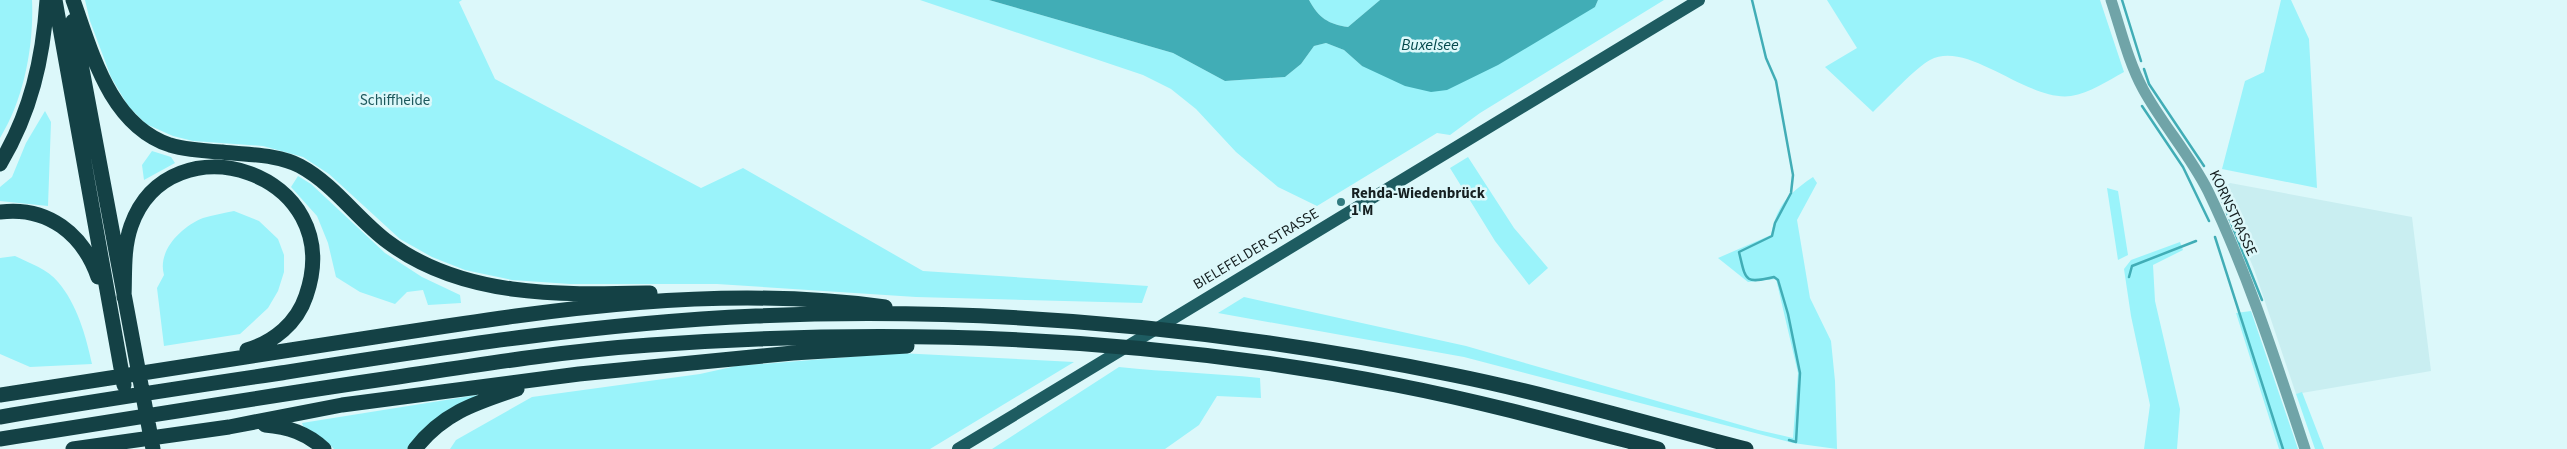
<svg xmlns="http://www.w3.org/2000/svg" width="2567" height="449" viewBox="0 0 2567 449" font-family="'Source Sans 3',sans-serif">
  <rect width="100%" height="100%" fill="#dcf8fa"/>
  <path fill="#c9eef1" d="M2230,183L2412,217L2431,371L2296,394L2254,269L2220,190Z"/>
  <path fill="#9af3fa" d="M0,0H32C34,46 24,99 0,138Z
    M85,0H462L459,2L495,79L701,188L743,168L923,271L1148,286L1142,303L916,297L717,284H570L512,280L465,270L432,257L400,239L329,174L303,157L263,146L193,141L173,136L146,124L128,106L111,77L90,21Z
    M920,0H989L1173,53L1225,81L1285,77L1301,64L1314,46L1326,43L1344,50L1362,66L1595,7L1598,0H1664L1480,113L1450,135L1437,133L1317,206L1278,187L1236,152L1196,109L1171,89L1143,75Z
    M1309,0H1380L1348,27C1328,24 1319,18 1309,0Z
    M1827,0H2100L2124,72C2107,81 2090,93 2071,96C2027,102 1968,39 1930,60C1915,68 1887,99 1873,112L1825,67L1857,48Z
    M2281,0H2291L2309,39L2317,188L2222,169L2245,81L2264,72Z
    M45,111L51,122L48,206L0,201V187L12,177L26,143Z
    M152,151L171,157L175,163L144,180L142,165Z
    M1468,157L1514,228L1548,268L1529,285L1495,241L1450,168Z
    M298,176L311,184L385,253L422,277L460,295L461,303L428,305L423,290L407,292L395,304L360,292L336,277L328,243L317,216L291,187Z
    M1813,177L1817,183L1797,220L1810,298L1831,341L1835,381L1837,449L1793,443L1464,357L1218,313L1244,297L1466,346L1758,430L1793,438L1798,373L1776,279L1748,282L1718,258L1771,235C1776,206 1789,193 1813,177Z
    M2107,188L2118,191L2128,255L2118,260Z
    M234,211L259,221L278,239L284,255V272L278,291L268,308L240,334L164,346L157,288L164,275C157,251 181,227 203,218C213,215 224,213 234,211Z
    M2180,242L2183,250L2153,265L2155,301L2180,409L2177,449H2144L2150,405L2131,316L2124,269L2131,260Z
    M15,256C29,263 48,269 58,282C77,304 86,336 92,364L30,367L0,354V258Z
    M2251,311L2298,449H2279L2236,313Z
    M899,353L1074,362L930,449H450L456,440L532,397L700,374L736,366Z
    M1119,367C1166,372 1213,373 1260,378L1261,398L1217,396L1199,425L1165,449H992Z
    M2302,392L2324,449H2315L2296,394Z
    M477,395V397L410,449H334L325,440L303,426L302,423Z"/>
  <path fill="#41adb6" d="M989,0H1309C1319,18 1328,24 1348,27L1380,0H1598L1595,7L1498,65L1447,90L1431,92L1405,86L1362,66L1344,50L1326,43L1314,46L1301,64L1285,77L1225,81L1173,53Z"/>
  <g fill="none" stroke-linecap="round" stroke-linejoin="round">
    <path stroke="#41adb6" stroke-width="2.5" d="M1752,0L1766,58L1776,81L1793,175L1791,193L1775,223L1772,236L1739,252C1746,281 1744,284 1774,277L1778,280L1788,314L1800,373L1796,442L1789,440
      M2122,0L2141,61
      M2144,69L2149,84L2204,166
      M2142,106L2183,167L2209,221
      M2217,188L2262,300
      M2215,237L2283,449
      M2129,277L2132,266L2196,241"/>
    <path stroke="#70a4a8" stroke-width="11" d="M2111,0C2121,30 2128,61 2143,89C2162,124 2190,155 2208,191C2248,274 2276,362 2305,449"/>
    <path stroke="#1e5c61" stroke-width="12" d="M958,449L1699,0"/>
    <path stroke="#144145" stroke-width="15" d="M55,0L124,385
      M73,0C92,53 110,125 170,145C187,150 205,151 222,152C247,155 278,154 300,166C335,185 357,219 388,242C463,298 561,295 650,293
      M73,21L153,449
      M0,164C31,112 43,59 47,0
      M0,212C48,206 83,234 98,277
      M124,297C125,274 123,249 131,226C170,116 349,172 306,296C297,323 274,342 247,350
      M0,395C131,375 263,354 394,334C556,309 721,284 885,307
      M0,417C93,401 187,387 281,373C439,348 596,323 756,316C990,306 1224,328 1453,375C1552,395 1649,424 1746,449
      M265,425C288,427 307,433 324,449
      M0,439C130,419 260,397 391,378C477,365 563,351 650,345C897,327 1152,337 1396,385C1484,402 1571,426 1658,449
      M73,449L229,427L342,405L579,374L793,353L907,346
      M415,449C443,413 475,403 517,389"/>
  </g>
  <circle fill="#327b80" stroke="#dcf8fa" stroke-width="2" cx="1341" cy="202" r="5"/>
  <g text-anchor="middle" dominant-baseline="central" stroke-width="5" stroke-linejoin="round" paint-order="stroke">
    <g font-size="15" fill="#1d595d" stroke="#dcf8fa">
      <text x="395" y="100">Schiffheide</text>
    </g>
    <g font-size="15" font-weight="bold" fill="#151f20" stroke="#dcf8fa" text-anchor="start">
      <text x="1351" y="193">Rehda-Wiedenbrück<tspan x="1351" dy="17">1 M</tspan></text>
    </g>
    <g font-size="15" fill="#151f20" stroke="#dcf8fa">
      <text transform="translate(2233 213) rotate(65)">KORNSTRASSE</text>
      <text transform="translate(1256 249) rotate(-31)">BIELEFELDER STRASSE</text>
    </g>
    <g font-size="16" font-style="italic" fill="#05494d" stroke="#dcf8fa">
      <text x="1430" y="45">Buxelsee</text>
    </g>
  </g>
</svg>
